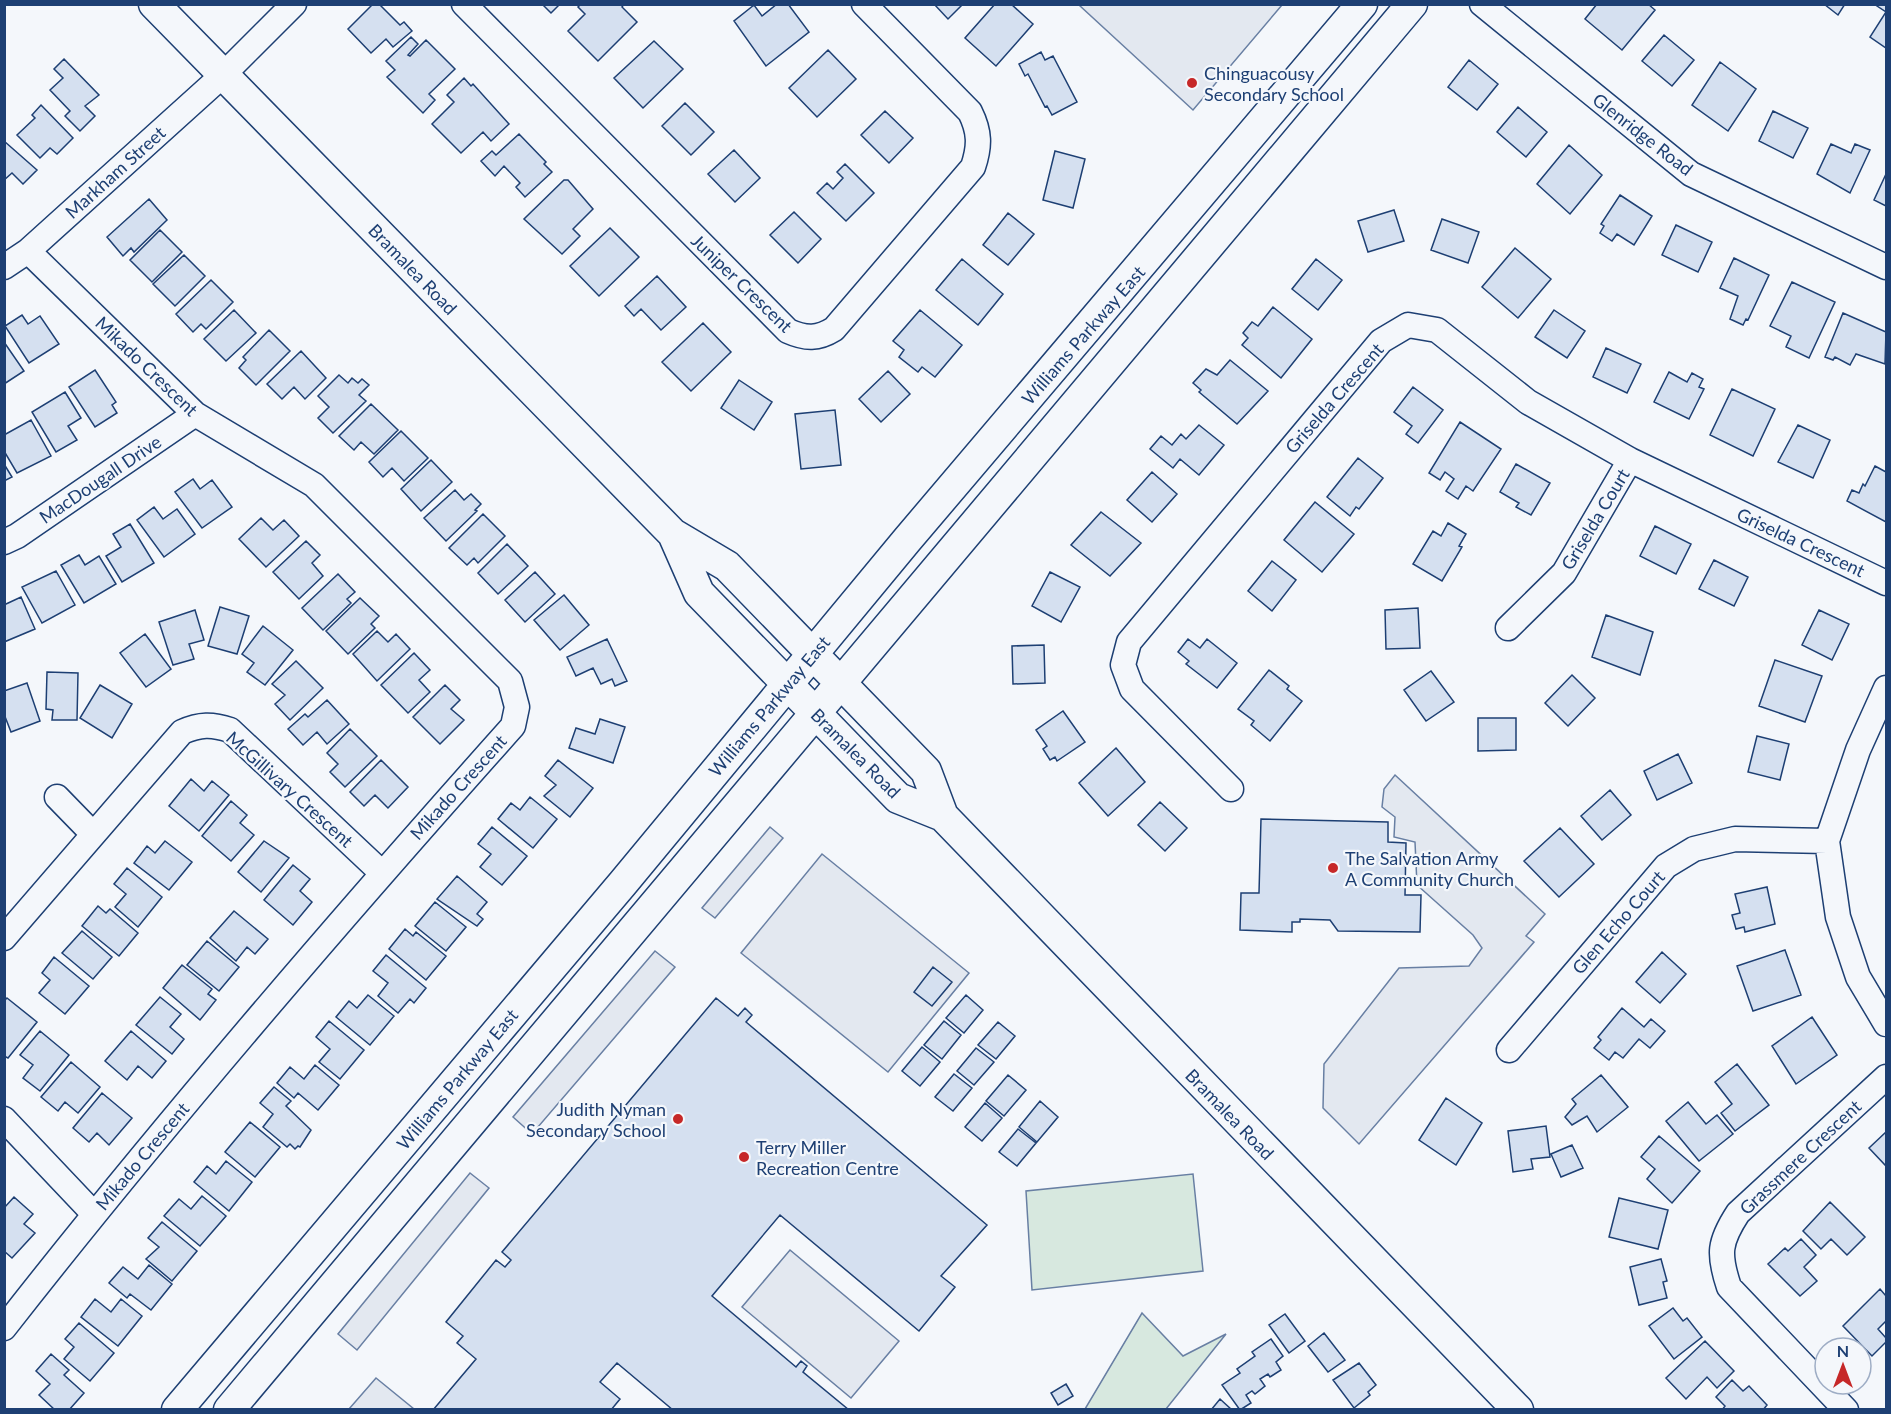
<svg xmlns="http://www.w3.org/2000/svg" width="1891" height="1414" viewBox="0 0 1891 1414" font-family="Lato,sans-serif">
  <rect width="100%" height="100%" fill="#f4f7fb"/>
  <path fill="#d7e8df" stroke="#687fa3" stroke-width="1.5" d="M1193,1174L1203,1271L1032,1290L1026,1191Z
    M1142,1313L1183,1356L1226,1334L1166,1409H1085Z"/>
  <path fill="#e3e8f0" stroke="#687fa3" stroke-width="1.5" d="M1079,5H1282L1193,110Z
    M1395,775L1545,914L1526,936L1534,942L1359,1144L1323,1108L1324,1064L1399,968L1469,966L1482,948L1473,935L1417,885L1415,842L1394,837L1395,817L1382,807L1384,789Z
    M770,827L783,838L715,918L702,908Z
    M822,854L969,973L888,1072L741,953Z
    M655,951L675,967L532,1134L513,1117Z
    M470,1173L489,1188L357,1350L338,1334Z
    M790,1250L899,1341L851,1398L742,1307Z
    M376,1378L414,1409H349Z"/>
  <path fill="#d5e0f0" stroke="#1d3f73" stroke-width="1.5" d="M373,4H379L400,25L404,22L412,31L393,47L386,39L371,53L348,29Z
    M542,4H560L551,13Z
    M581,4H624L622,7L637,22L598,61L568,31L585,14L578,7Z
    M777,4H788L809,32L766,66L734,21L754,5L762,16Z
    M934,4H963L948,19Z
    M995,4H1011L1033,24L996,66L965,38Z
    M1597,4H1648L1655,10L1622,50L1585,19Z
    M1824,4H1845L1838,15Z
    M1874,4H1886V48L1870,37L1886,12Z
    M1664,35L1694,60L1672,86L1642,61Z
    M411,37L418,44L408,55L410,56L426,40L455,69L429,94L435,100L423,113L387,77L395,70L386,61Z
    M654,41L683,69L643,108L614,78Z
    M828,50L856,79L817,117L789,88Z
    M1041,52L1045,60L1053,56L1077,102L1052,115L1047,106L1045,107L1028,74L1025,76L1019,64Z
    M64,59L99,95L85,106L95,116L80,131L65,116L70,111L50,90L63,78L54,69Z
    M1469,60L1498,84L1477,110L1448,87Z
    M1720,62L1756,89L1728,131L1692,105Z
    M464,78L471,86L473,84L509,124L491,141L483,132L461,153L432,124L454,102L447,95Z
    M685,103L714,132L691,155L662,126Z
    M41,105L73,138L57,154L50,148L40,158L17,135L35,118L32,115Z
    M1518,107L1547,132L1526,157L1497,132Z
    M885,111L913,138L889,163L861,135Z
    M1773,111L1808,128L1793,158L1759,141Z
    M519,134L546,162L544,164L552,172L525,197L516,187L520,183L504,166L495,176L481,161L492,151L496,155Z
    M4,141L37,170L23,184L12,173L4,180Z
    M1831,144L1851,153L1855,144L1870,150L1850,193L1817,174Z
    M1569,145L1602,175L1570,214L1537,184Z
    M734,150L760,178L735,202L708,174Z
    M1055,151L1085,159L1073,208L1043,200Z
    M845,164L874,193L846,221L817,193L827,183L833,189L843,178L837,172Z
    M1886,174V206L1874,200Z
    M564,180H568L593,209L573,229L580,236L562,254L524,219Z
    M1620,195L1652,216L1634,245L1617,234L1612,241L1600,233L1604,226L1601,224Z
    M149,199L167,220L134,252L131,248L123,256L107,237Z
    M1394,210L1404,241L1368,252L1358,221Z
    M794,212L821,239L798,263L770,235Z
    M1008,213L1034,234L1008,265L983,245Z
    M1442,219L1479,232L1468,263L1431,250Z
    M1676,225L1712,242L1698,272L1662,255Z
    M610,228L639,257L599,296L570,266Z
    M160,230L182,252L152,282L130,260Z
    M1515,248L1551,279L1518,318L1482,287Z
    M184,255L205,276L175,306L153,284Z
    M1734,258L1769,275L1748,320L1746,319L1743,325L1730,319L1738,296L1720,288Z
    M962,259L1003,294L978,325L936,290Z
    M1316,259L1342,280L1318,310L1292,289Z
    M657,276L686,307L661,330L641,309L634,316L625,306Z
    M211,280L233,302L206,329L201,324L193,332L176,314Z
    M1792,282L1835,302L1809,358L1786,347L1791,336L1770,326Z
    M1273,307L1312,339L1281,378L1242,345L1248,338L1243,333L1252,322L1258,326Z
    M234,310L256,333L226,361L204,339Z
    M920,310L962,345L935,377L922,367L918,372L899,357L904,350L893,341Z
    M1554,310L1585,331L1567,358L1535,337Z
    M1843,313L1886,332L1885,364L1856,354L1850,365L1835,357L1833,360L1825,357Z
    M22,315L28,324L40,316L59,344L29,363L5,326Z
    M703,323L731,352L691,391L662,362Z
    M269,330L290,351L256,385L239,368L246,360L243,357Z
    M4,342L24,371L4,384Z
    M1606,348L1641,364L1627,393L1593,377Z
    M301,351L326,378L305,399L294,387L282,399L267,384Z
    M1230,360L1268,391L1237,424L1199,392L1201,390L1193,383L1206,369L1217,375Z
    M95,370L116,402L112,405L117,413L95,427L69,387Z
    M888,371L910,394L881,422L859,399Z
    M1669,372L1687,382L1692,373L1703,379L1699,387L1704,389L1689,419L1654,402Z
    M339,375L348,383L352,378L358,383L362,379L369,385L359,395L366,401L333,433L318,418L329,407L318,396Z
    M739,380L772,402L754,430L721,408Z
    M1413,387L1443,410L1418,443L1406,434L1412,426L1394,412Z
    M1732,389L1775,409L1753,456L1710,435Z
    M65,392L81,418L68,426L77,440L56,452L32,412Z
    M371,404L398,430L374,454L361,442L354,450L339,436Z
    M835,410L841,465L801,469L795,414Z
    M31,420L51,456L17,473L4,451V435Z
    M1460,422L1501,449L1473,491L1466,486L1458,499L1446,491L1454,479L1445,472L1440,480L1429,473Z
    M1199,425L1224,445L1199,475L1180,459L1173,468L1150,449L1161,436L1172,445L1181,434L1186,439Z
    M1798,425L1830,440L1813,478L1778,462Z
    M401,431L428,458L404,481L392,468L383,477L369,462Z
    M1358,458L1383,478L1359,509L1356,507L1350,516L1327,497Z
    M431,460L452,482L421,511L401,489Z
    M4,464L12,477L4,481Z
    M1516,464L1550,483L1531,515L1516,507L1519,503L1500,492Z
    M1875,466L1886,472V522L1847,501L1852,490L1859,493L1863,484L1865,486Z
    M1152,472L1177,494L1152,522L1127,500Z
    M193,479L200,489L212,480L232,507L202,528L175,492Z
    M455,490L464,500L471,494L481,504L475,510L477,511L446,541L424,518Z
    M1315,502L1354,534L1322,572L1284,540Z
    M154,507L163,519L177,509L195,534L164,557L137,520Z
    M1101,512L1141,543L1110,576L1071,545Z
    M483,514L505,536L478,563L474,558L467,565L449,548Z
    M261,518L273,530L284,520L299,536L266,567L239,539Z
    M1448,523L1466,534L1459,546L1462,547L1442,581L1413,564L1433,531L1441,536Z
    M130,524L154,563L122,582L106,556L121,547L113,534Z
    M1655,526L1691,544L1676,574L1640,556Z
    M306,541L320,555L312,563L323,576L299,599L273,572Z
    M507,544L528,566L498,594L478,573Z
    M79,555L85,565L99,556L116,584L84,603L61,565Z
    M1714,560L1748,577L1734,606L1699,589Z
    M1272,561L1296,580L1272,611L1248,591Z
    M56,571L75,605L42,623L22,587Z
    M535,572L555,594L525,622L505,600Z
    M1050,572L1080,587L1061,622L1032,606Z
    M338,574L355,592L347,599L351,603L323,630L302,608Z
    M564,595L589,625L560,650L534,620Z
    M21,597L35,629L4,642V602L6,604Z
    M360,598L379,616L371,624L375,628L348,654L326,631Z
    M220,607L249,616L237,654L208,646Z
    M1418,608L1420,648L1386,649L1385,610Z
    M195,610L204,640L189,644L194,659L173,665L159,622Z
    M1819,610L1849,624L1832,660L1802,645Z
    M1606,615L1653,632L1640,675L1592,657Z
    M263,626L293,650L265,685L247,672L254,663L242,654Z
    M377,631L388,642L396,634L410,649L377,681L353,654Z
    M145,634L171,669L146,687L120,653Z
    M607,639L627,681L615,686L612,679L601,684L593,668L576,676L567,657Z
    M1188,639L1200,648L1207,639L1237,663L1217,688L1186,664L1189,661L1178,652Z
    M1044,645L1045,683L1013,684L1012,646Z
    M414,653L430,670L419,680L430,692L408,713L381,685Z
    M1775,660L1822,676L1805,722L1759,706Z
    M296,661L323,688L290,720L275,704L285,695L272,684Z
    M1269,670L1289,686L1287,689L1302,701L1270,741L1251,725L1254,721L1238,709Z
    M1431,671L1454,702L1426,721L1404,690Z
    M47,672L78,673L77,720H52L53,710L46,709Z
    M1572,675L1595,698L1568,726L1545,703Z
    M27,683L40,721L11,732L4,714V691Z
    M100,685L132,704L112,738L80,718Z
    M445,685L460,700L451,709L464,720L440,744L413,717Z
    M327,700L349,724L327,744L317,732L303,745L288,729L305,714L308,717Z
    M1063,711L1085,742L1057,761L1055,757L1050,760L1043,749L1047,746L1036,730Z
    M1478,718H1516V750L1478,751Z
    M600,719L625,727L613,763L569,748L576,728L595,734Z
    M350,729L377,756L345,787L330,772L338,764L327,753Z
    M1757,736L1789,744L1780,780L1748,772Z
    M1116,748L1145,782L1108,816L1079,783Z
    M1678,754L1692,783L1657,800L1644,771Z
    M381,760L408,787L388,808L375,795L364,806L350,792Z
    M558,760L593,788L570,817L544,796L556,785L545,776Z
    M191,779L204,791L212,781L229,795L199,831L169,806Z
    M1610,790L1631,815L1602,840L1581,816Z
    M530,797L557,819L533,848L498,819L511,803L520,810Z
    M231,801L247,815L240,823L254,835L231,861L202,836Z
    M1160,802L1187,828L1165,851L1138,825Z
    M1261,819L1388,822V842L1406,843L1405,895H1421L1420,932L1338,931L1330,920L1300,919V922H1292V932L1240,930L1241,893H1259Z
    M492,827L527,856L502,885L480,867L491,854L478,844Z
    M1560,828L1594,864L1559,897L1524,861Z
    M165,841L192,862L169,890L134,863L147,846L155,853Z
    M264,841L289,858L261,892L238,872Z
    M293,865L310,879L300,891L312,902L293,925L264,900Z
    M127,868L162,897L138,927L115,907L126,894L114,884Z
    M457,876L487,902L477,914L483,919L477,926L437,899Z
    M1767,887L1775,924L1745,932L1744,927L1736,929L1732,915L1740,913L1735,894Z
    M435,902L466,927L446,951L415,926Z
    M98,906L106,913L110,909L138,933L119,956L82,926Z
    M234,911L268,939L255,954L247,947L236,961L210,938Z
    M405,929L413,936L416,932L446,956L426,980L389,949Z
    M82,931L112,957L93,979L62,953Z
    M207,941L239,967L219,991L187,965Z
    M1785,950L1801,995L1753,1011L1737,966Z
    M1662,952L1686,974L1660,1003L1636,982Z
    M386,955L426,988L414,1003L410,999L398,1013L378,996L388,983L373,971Z
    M54,957L89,986L65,1014L39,993L50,980L42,973Z
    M182,965L212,989L208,994L216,1000L200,1020L163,988Z
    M933,967L952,982L932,1006L914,992Z
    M368,995L394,1016L370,1045L336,1017L349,1001L357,1008Z
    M966,995L983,1010L964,1033L946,1018Z
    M160,997L181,1014L170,1027L184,1039L172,1054L136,1025Z
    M7,998L37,1022L8,1058L4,1056V1001Z
    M716,998L738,1016L745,1008L752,1015L746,1022L987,1225L941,1276L955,1287L919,1331L780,1215L712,1296L796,1367L801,1361L807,1366L803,1372L849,1410H673L617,1363L600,1382L620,1399L611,1410H433L476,1359L457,1343L463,1336L446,1322L496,1260L505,1267L511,1260L502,1252Z
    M1622,1008L1644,1027L1651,1019L1665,1031L1650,1048L1639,1039L1623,1058L1615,1052L1609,1060L1594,1048L1601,1040L1598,1037Z
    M1812,1017L1837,1055L1796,1084L1772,1046Z
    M329,1021L364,1050L340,1079L319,1062L330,1049L316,1037Z
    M944,1021L961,1035L942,1059L924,1045Z
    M998,1022L1015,1036L996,1059L978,1045Z
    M40,1031L69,1055L40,1091L23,1078L33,1065L20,1055Z
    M131,1031L166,1061L152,1078L138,1066L127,1080L105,1061Z
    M922,1047L940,1062L920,1086L902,1071Z
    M976,1048L994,1062L974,1085L957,1071Z
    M71,1062L100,1087L78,1113L65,1102L58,1111L41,1097Z
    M1737,1064L1769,1105L1735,1131L1721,1113L1732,1104L1715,1082Z
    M315,1065L339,1085L318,1110L298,1093L294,1098L277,1083L290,1067L304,1079Z
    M954,1074L972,1088L953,1111L935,1097Z
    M1008,1075L1026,1090L1004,1116L986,1101Z
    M1601,1075L1628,1107L1597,1132L1587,1116L1572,1125L1565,1117L1576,1104L1572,1099Z
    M274,1087L291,1101L286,1106L311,1130L300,1147L298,1146L295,1149L290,1144L287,1147L263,1127L273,1114L260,1103Z
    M102,1093L132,1118L109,1145L97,1133L89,1142L73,1128Z
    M1446,1098L1482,1123L1456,1165L1419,1140Z
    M1040,1101L1058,1117L1037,1142L1019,1127Z
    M1688,1102L1706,1124L1717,1115L1733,1134L1699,1161L1666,1121Z
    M985,1103L1002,1118L982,1141L965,1127Z
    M250,1122L280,1147L255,1177L225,1152Z
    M1546,1126L1550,1157L1531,1159L1533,1169L1513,1172L1508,1131Z
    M1018,1129L1036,1143L1017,1166L999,1152Z
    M1886,1132V1166L1869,1148Z
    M1659,1136L1700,1171L1672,1203L1647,1179L1655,1169L1641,1157Z
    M1572,1145L1583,1168L1561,1177L1551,1154Z
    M226,1161L252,1182L229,1211L194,1182L207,1166L216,1174Z
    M202,1196L226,1216L200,1246L164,1216L179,1199L191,1209Z
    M14,1197L33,1214L24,1224L35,1233L12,1258L4,1251V1208Z
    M1619,1198L1668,1210L1658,1249L1609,1237Z
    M1830,1202L1865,1237L1847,1255L1831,1239L1821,1249L1803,1231Z
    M162,1222L197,1251L172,1281L146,1259L159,1247L148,1238Z
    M1801,1239L1816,1255L1804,1267L1817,1281L1800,1296L1768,1264L1785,1248L1788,1251Z
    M1661,1259L1667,1281L1663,1282L1667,1298L1639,1305L1630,1267Z
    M149,1265L172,1284L151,1310L130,1294L127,1298L109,1283L123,1267L138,1279Z
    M1880,1289L1886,1296V1321L1878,1329L1886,1338V1342L1872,1356L1843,1326Z
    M95,1299L111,1312L121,1299L142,1316L118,1346L81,1317Z
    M1673,1308L1683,1321L1687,1318L1702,1337L1674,1359L1649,1326Z
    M1285,1314L1305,1341L1289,1353L1269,1325Z
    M79,1323L114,1353L90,1381L64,1359L74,1347L65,1339Z
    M1324,1333L1345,1360L1328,1372L1308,1346Z
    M1271,1339L1283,1356L1276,1362L1281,1370L1270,1377L1268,1374L1260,1379L1265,1386L1255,1394L1252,1391L1246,1395L1251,1403L1240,1410L1222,1385L1240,1373L1237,1369L1255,1356L1252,1352Z
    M1705,1341L1734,1371L1717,1388L1707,1377L1686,1399L1666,1378Z
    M51,1354L69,1370L64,1375L84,1393L69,1410H55L39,1395L50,1384L36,1371Z
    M1359,1363L1376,1385L1368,1392L1370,1395L1354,1408L1333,1380Z
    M1732,1380L1743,1391L1749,1386L1767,1405L1763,1410H1722L1725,1406L1716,1397Z
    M1066,1384L1073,1396L1058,1405L1051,1393Z
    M1220,1399L1232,1410H1211Z"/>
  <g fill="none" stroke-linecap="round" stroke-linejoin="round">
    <defs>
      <path id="minor" d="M464,4L788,331C806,339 818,339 834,329L973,167C980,146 980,132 970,112L864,4
        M1482,4L1691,174L1886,267
        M4,267L28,251L223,75L294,4
        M4,542L17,536L195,414
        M1508,628L1564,573L1630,460
        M1886,688L1858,750L1827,841L1838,917L1858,977L1886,1024
        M1231,789L1132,689L1123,665L1129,642L1381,341L1408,325L1437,330L1528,402L1630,460L1886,583
        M57,797L93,834
        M4,938L182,732C200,724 212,724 230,730L382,873
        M1509,1050L1666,866L1694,849L1735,839L1827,841
        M4,1119L94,1214
        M4,1328C166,1121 338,922 513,726L517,707L510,681L314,485L195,414L28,251
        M1846,1410L1729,1287C1718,1254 1719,1242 1738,1213L1886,1077"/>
      <path id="major" d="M154,4L673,534L727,566L926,771L943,816L1518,1410
        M673,534L699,593L898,798L943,816
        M177,1410L623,883L907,540L1362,4
        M229,1410L1412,4"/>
    </defs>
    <use href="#minor" stroke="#1d3f73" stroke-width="27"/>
    <use href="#major" stroke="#1d3f73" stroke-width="33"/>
    <use href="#minor" stroke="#f4f7fb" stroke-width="24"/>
    <use href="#major" stroke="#f4f7fb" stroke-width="30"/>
  </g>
  <g fill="#c62828" stroke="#f4f7fb" stroke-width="2">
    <circle cx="1192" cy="83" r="6"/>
    <circle cx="1333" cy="868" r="6"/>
    <circle cx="678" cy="1119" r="6"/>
    <circle cx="744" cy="1157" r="6"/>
  </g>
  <g text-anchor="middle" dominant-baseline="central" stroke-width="4.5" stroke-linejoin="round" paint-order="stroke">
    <g font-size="18" fill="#1d3f73" stroke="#f4f7fb" text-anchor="start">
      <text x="1204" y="73">Chinguacousy<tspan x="1204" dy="21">Secondary School</tspan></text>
      <text x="1345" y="858">The Salvation Army<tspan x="1345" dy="21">A Community Church</tspan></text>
      <text x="666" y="1109" text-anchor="end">Judith Nyman<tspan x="666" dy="21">Secondary School</tspan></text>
      <text x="756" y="1147">Terry Miller<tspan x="756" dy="21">Recreation Centre</tspan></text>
    </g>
    <g font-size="18" fill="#1d3f73" stroke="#f4f7fb">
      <text transform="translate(1643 134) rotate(38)">Glenridge Road</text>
      <text transform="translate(115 172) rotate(-42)">Markham Street</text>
      <text transform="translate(413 269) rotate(46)">Bramalea Road</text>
      <text transform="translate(742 283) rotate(44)">Juniper Crescent</text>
      <text transform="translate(1083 335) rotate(-49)">Williams Parkway East</text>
      <text transform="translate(147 366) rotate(44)">Mikado Crescent</text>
      <text transform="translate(1334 398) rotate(-49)">Griselda Crescent</text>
      <text transform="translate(100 479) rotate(-34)">MacDougall Drive</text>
      <text transform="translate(1595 519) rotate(-59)">Griselda Court</text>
      <text transform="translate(1801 542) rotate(25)">Griselda Crescent</text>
      <text transform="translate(769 706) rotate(-50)">Williams Parkway East</text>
      <text transform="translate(856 753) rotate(45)">Bramalea Road</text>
      <text transform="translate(458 787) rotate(-48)">Mikado Crescent</text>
      <text transform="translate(290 789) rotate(42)">McGillivary Crescent</text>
      <text transform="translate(1618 922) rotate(-49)">Glen Echo Court</text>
      <text transform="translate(457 1079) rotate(-50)">Williams Parkway East</text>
      <text transform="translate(1230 1114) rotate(46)">Bramalea Road</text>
      <text transform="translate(142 1156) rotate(-50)">Mikado Crescent</text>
      <text transform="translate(1800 1157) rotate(-43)">Grassmere Crescent</text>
    </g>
  </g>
  <rect width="1891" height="1414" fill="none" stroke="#1d3f73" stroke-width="12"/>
  <g transform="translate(1843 1366)"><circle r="28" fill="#f4f7fb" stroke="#9eadc5" stroke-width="1.5"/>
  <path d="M0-4.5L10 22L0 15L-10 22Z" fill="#c62828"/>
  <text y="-9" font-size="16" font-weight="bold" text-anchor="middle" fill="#1d3f73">N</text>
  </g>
</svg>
